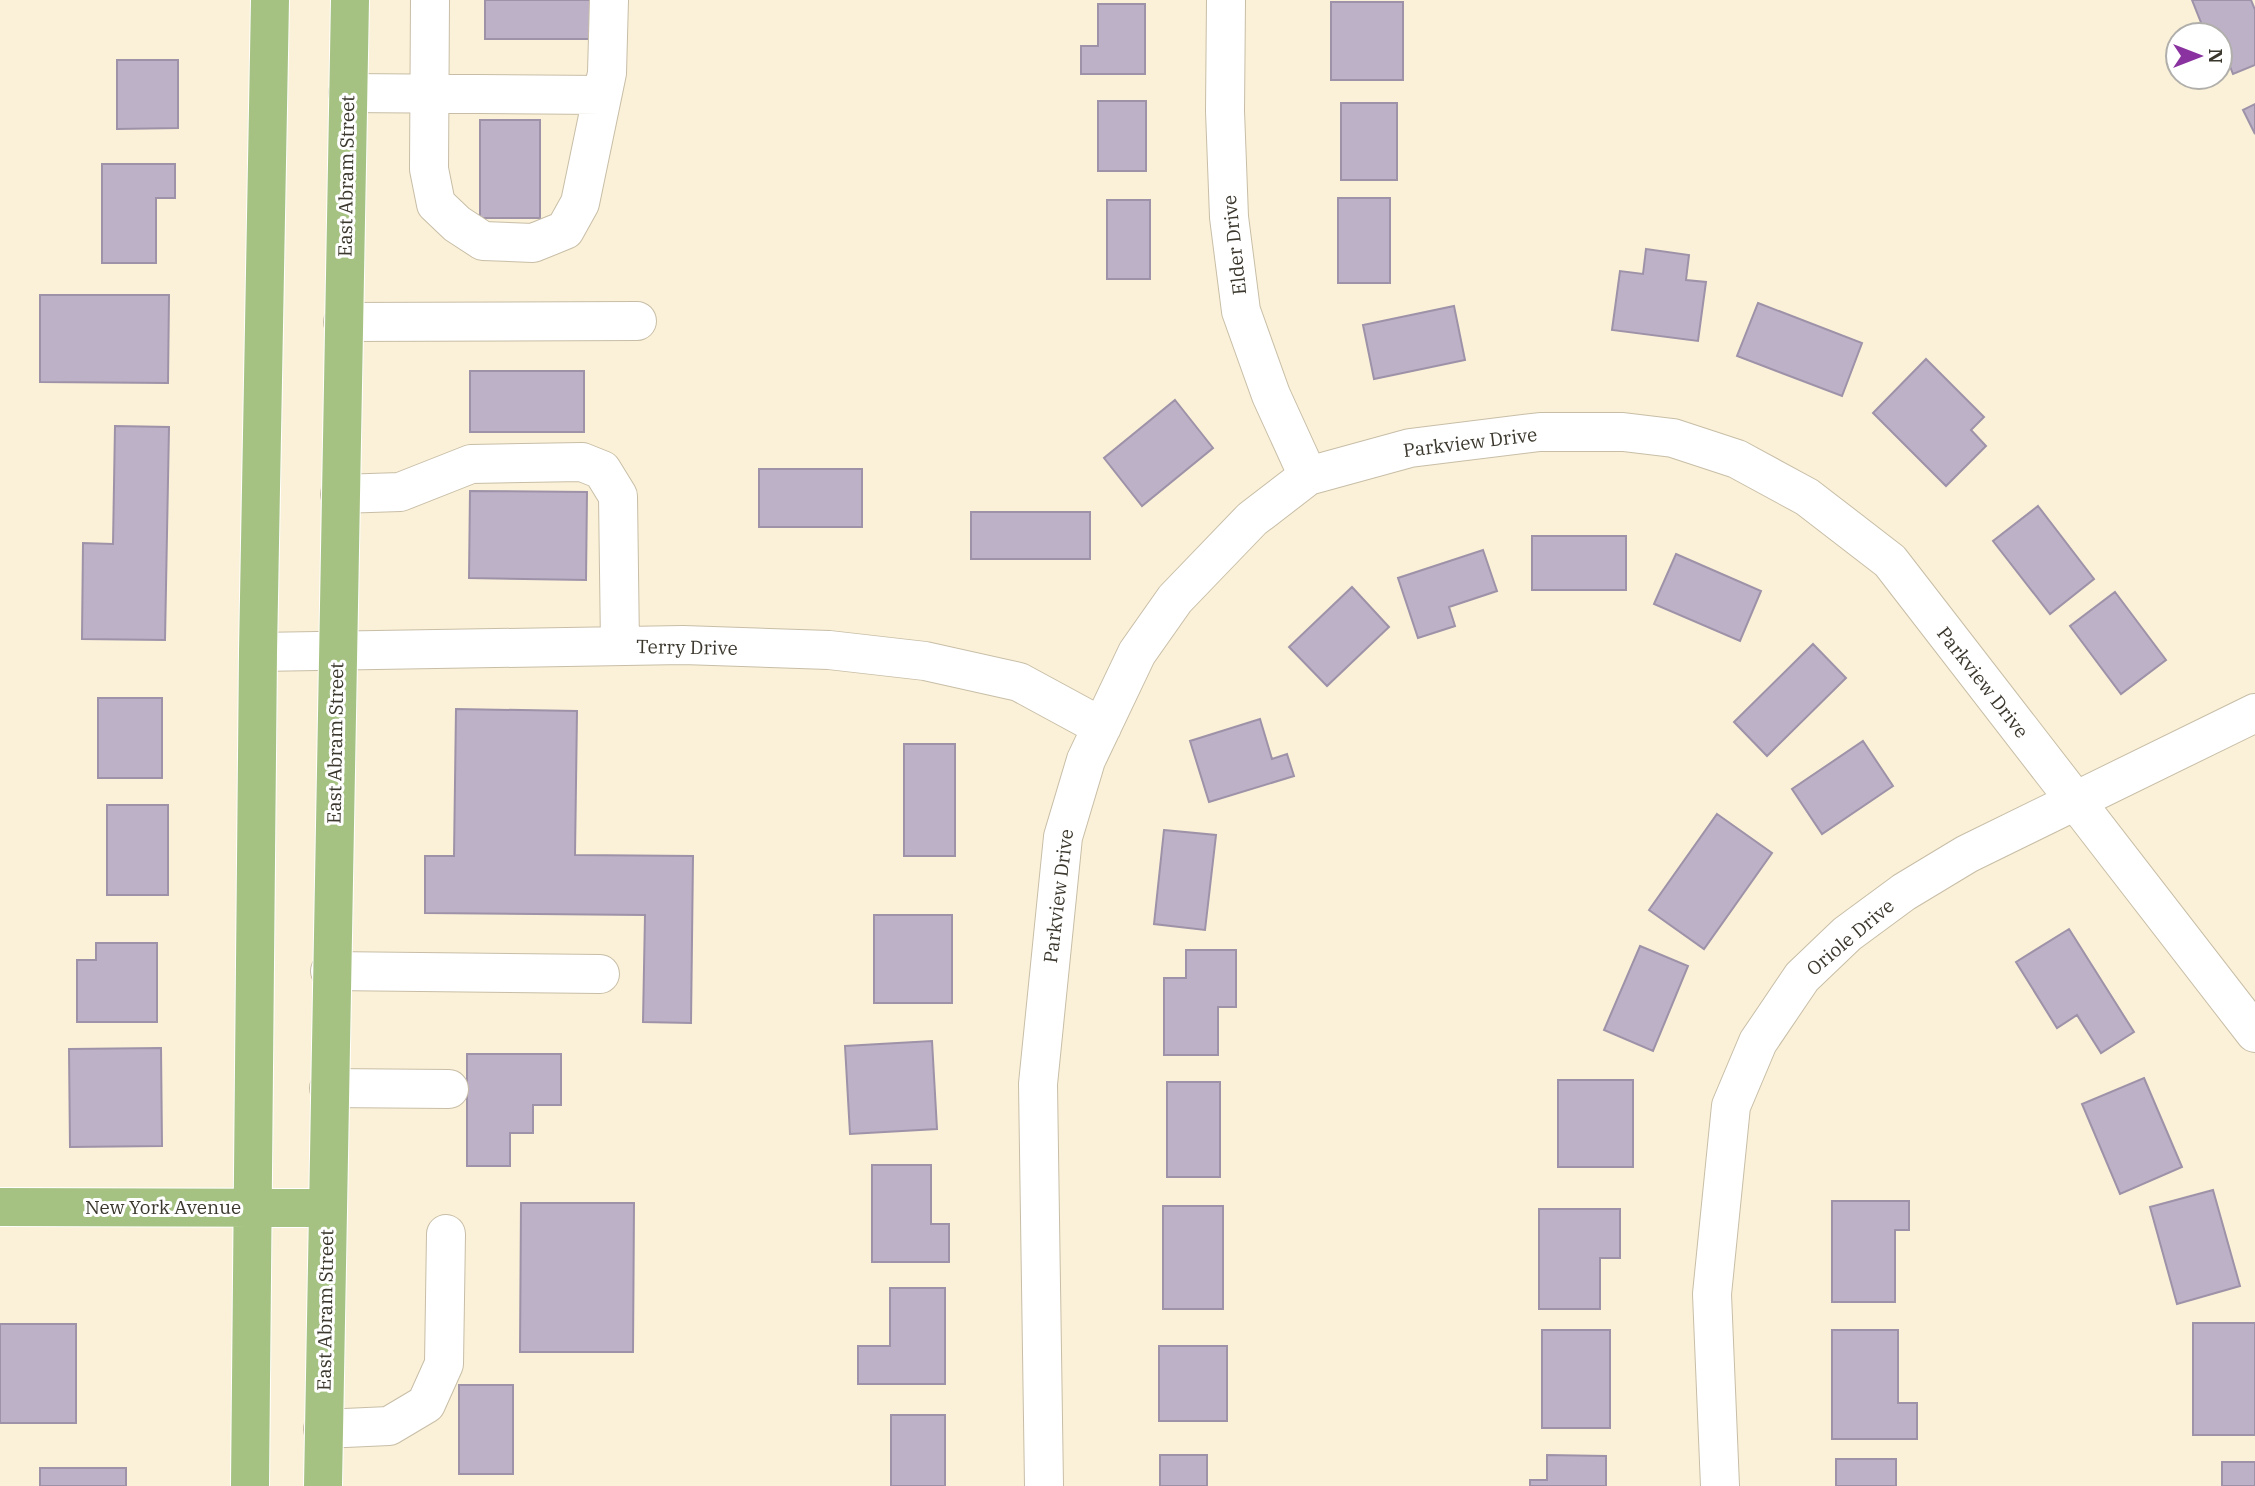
<svg xmlns="http://www.w3.org/2000/svg" width="2255" height="1486" viewBox="0 0 2255 1486" font-family="'IBM Plex Serif',serif">
  <rect width="100%" height="100%" fill="#fbf1d8"/>
  <path fill="#bdb1c8" stroke="#9d92a8" stroke-width="2" d="M485,0H595V39H485Z
    M2192,0H2251L2255,10V65L2233,74L2222,46L2220,47V35H2206Z
    M1331,2H1403V80H1331Z
    M1098,4H1145V74H1081V46H1098Z
    M117,60H178V128L117,129Z
    M1098,101H1146V171H1098Z
    M1341,103H1397V180H1341Z
    M2255,104V134L2243,110Z
    M480,120H540V218H480Z
    M102,164H175V198H156V263H102Z
    M1338,198H1390V283H1338Z
    M1107,200H1150V279H1107Z
    M1646,249L1689,255L1686,280L1706,282L1698,341L1612,330L1620,271L1643,274Z
    M40,295H169L168,383L40,382Z
    M1758,303L1862,343L1842,396L1737,356Z
    M1454,306L1465,360L1374,379L1363,325Z
    M1926,359L1984,417L1971,430L1986,446L1946,486L1873,413Z
    M470,371H584V432H470Z
    M1175,400L1213,448L1142,506L1104,458Z
    M115,426L169,427L165,640L82,639L83,543L113,544Z
    M759,469H862V527H759Z
    M470,491L587,492L586,580L469,578Z
    M2038,506L2094,579L2050,614L1993,541Z
    M971,512H1090V559H971Z
    M1532,536H1626V590H1532Z
    M1483,550L1497,591L1449,607L1455,626L1418,638L1398,578Z
    M1676,554L1761,591L1740,641L1654,604Z
    M1352,587L1389,627L1327,686L1289,647Z
    M2115,592L2166,660L2121,694L2070,626Z
    M1813,644L1846,678L1767,756L1734,722Z
    M98,698H162V778H98Z
    M456,709L577,711L575,855L693,856L691,1023L643,1022L645,915L425,913V856H454Z
    M1260,719L1272,759L1287,754L1294,776L1209,802L1190,741Z
    M1863,741L1893,786L1822,834L1792,789Z
    M904,744H955V856H904Z
    M107,805H168V895H107Z
    M1717,814L1772,853L1704,949L1649,910Z
    M1164,830L1216,835L1205,930L1154,924Z
    M874,915H952V1003H874Z
    M2069,929L2134,1032L2101,1053L2077,1015L2057,1028L2016,962Z
    M96,943H157V1022H77V960H96Z
    M1640,946L1688,966L1653,1051L1604,1030Z
    M1186,950H1236V1007H1218V1055H1164V978H1186Z
    M932,1041L937,1129L850,1134L845,1046Z
    M161,1048L162,1146L70,1147L69,1049Z
    M467,1054H561V1105H533V1133H510V1166H467Z
    M2144,1078L2182,1167L2120,1194L2082,1104Z
    M1558,1080H1633V1167H1558Z
    M1167,1082H1220V1177H1167Z
    M872,1165H931V1224H949V1262H872Z
    M2213,1190L2240,1286L2177,1304L2150,1207Z
    M1832,1201H1909V1230H1895V1302H1832Z
    M521,1203H634L633,1352H520Z
    M1163,1206H1223V1309H1163Z
    M1539,1209H1620V1258H1600V1309H1539Z
    M890,1288H945V1384H858V1346H890Z
    M2193,1323H2255V1435H2193Z
    M0,1324H76V1423H0Z
    M1542,1330H1610V1428H1542Z
    M1832,1330H1898V1403H1917V1439H1832Z
    M1159,1346H1227V1421H1159Z
    M459,1385H513V1474H459Z
    M891,1415H945V1486H891Z
    M1160,1455H1207V1486H1160Z
    M1547,1455L1606,1456V1486H1530V1480H1547Z
    M1836,1459H1896V1486H1836Z
    M2222,1462H2255V1486H2222Z
    M40,1468H126V1486H40Z"/>
  <g fill="none" stroke-linecap="round" stroke-linejoin="round">
    <defs>
      <path id="minor" d="M430,0L429,169L436,204L457,224L483,241L533,243L565,230L580,203L607,73L609,0
        M1226,0L1225,111L1229,217L1241,311L1271,395L1308,476
        M348,93L602,95
        M343,322L637,321
        M340,494L400,492L471,464L582,462L602,470L618,496L620,646
        M258,652L683,645L829,650L925,661L1019,682L1102,727
        M330,971L600,974
        M329,1088L449,1089
        M323,1429L389,1426L426,1404L444,1364L446,1234
        M1044,1486L1038,1084L1063,837L1086,760L1137,653L1175,599L1252,519L1308,476L1410,448L1540,432H1623L1673,438L1737,459L1807,497L1890,561L2255,1033
        M1720,1486L1712,1294L1731,1106L1758,1042L1802,977L1847,934L1904,892L1967,854L2255,713"/>
      <path id="major" d="M0,1207L326,1208
        M250,1486L258,652L270,0
        M323,1486L350,0"/>
    </defs>
    <use href="#minor" stroke="#c8bea7" stroke-width="40"/>
    <use href="#major" stroke="#fff" stroke-width="40"/>
    <use href="#minor" stroke="#fff" stroke-width="38"/>
    <use href="#major" stroke="#a6c282" stroke-width="38"/>
  </g>
  <g text-anchor="middle" dominant-baseline="central" stroke-width="6" stroke-linejoin="round" paint-order="stroke">
    <g font-size="19" fill="#3b372d" stroke="#fff">
      <text transform="translate(346 176) rotate(-89)">East Abram Street</text>
      <text transform="translate(1234 245) rotate(-96)">Elder Drive</text>
      <text transform="translate(1470 442) rotate(-7)">Parkview Drive</text>
      <text transform="translate(687 647) rotate(1)">Terry Drive</text>
      <text transform="translate(1983 682) rotate(52)">Parkview Drive</text>
      <text transform="translate(335 743) rotate(-89)">East Abram Street</text>
      <text transform="translate(1058 896) rotate(-83)">Parkview Drive</text>
      <text transform="translate(1850 937) rotate(-40)">Oriole Drive</text>
      <text x="163" y="1207">New York Avenue</text>
      <text transform="translate(325 1310) rotate(-89)">East Abram Street</text>
    </g>
  </g>
  <g transform="translate(2199 56) rotate(90)"><circle r="33" fill="#ffffff" stroke="#b1afab" stroke-width="2"/>
  <path d="M0-5L12 26L0 18L-12 26Z" fill="#8a33a0"/>
  <text y="-10" font-size="19" font-weight="bold" text-anchor="middle" fill="#3b372d">N</text>
  </g>
</svg>
